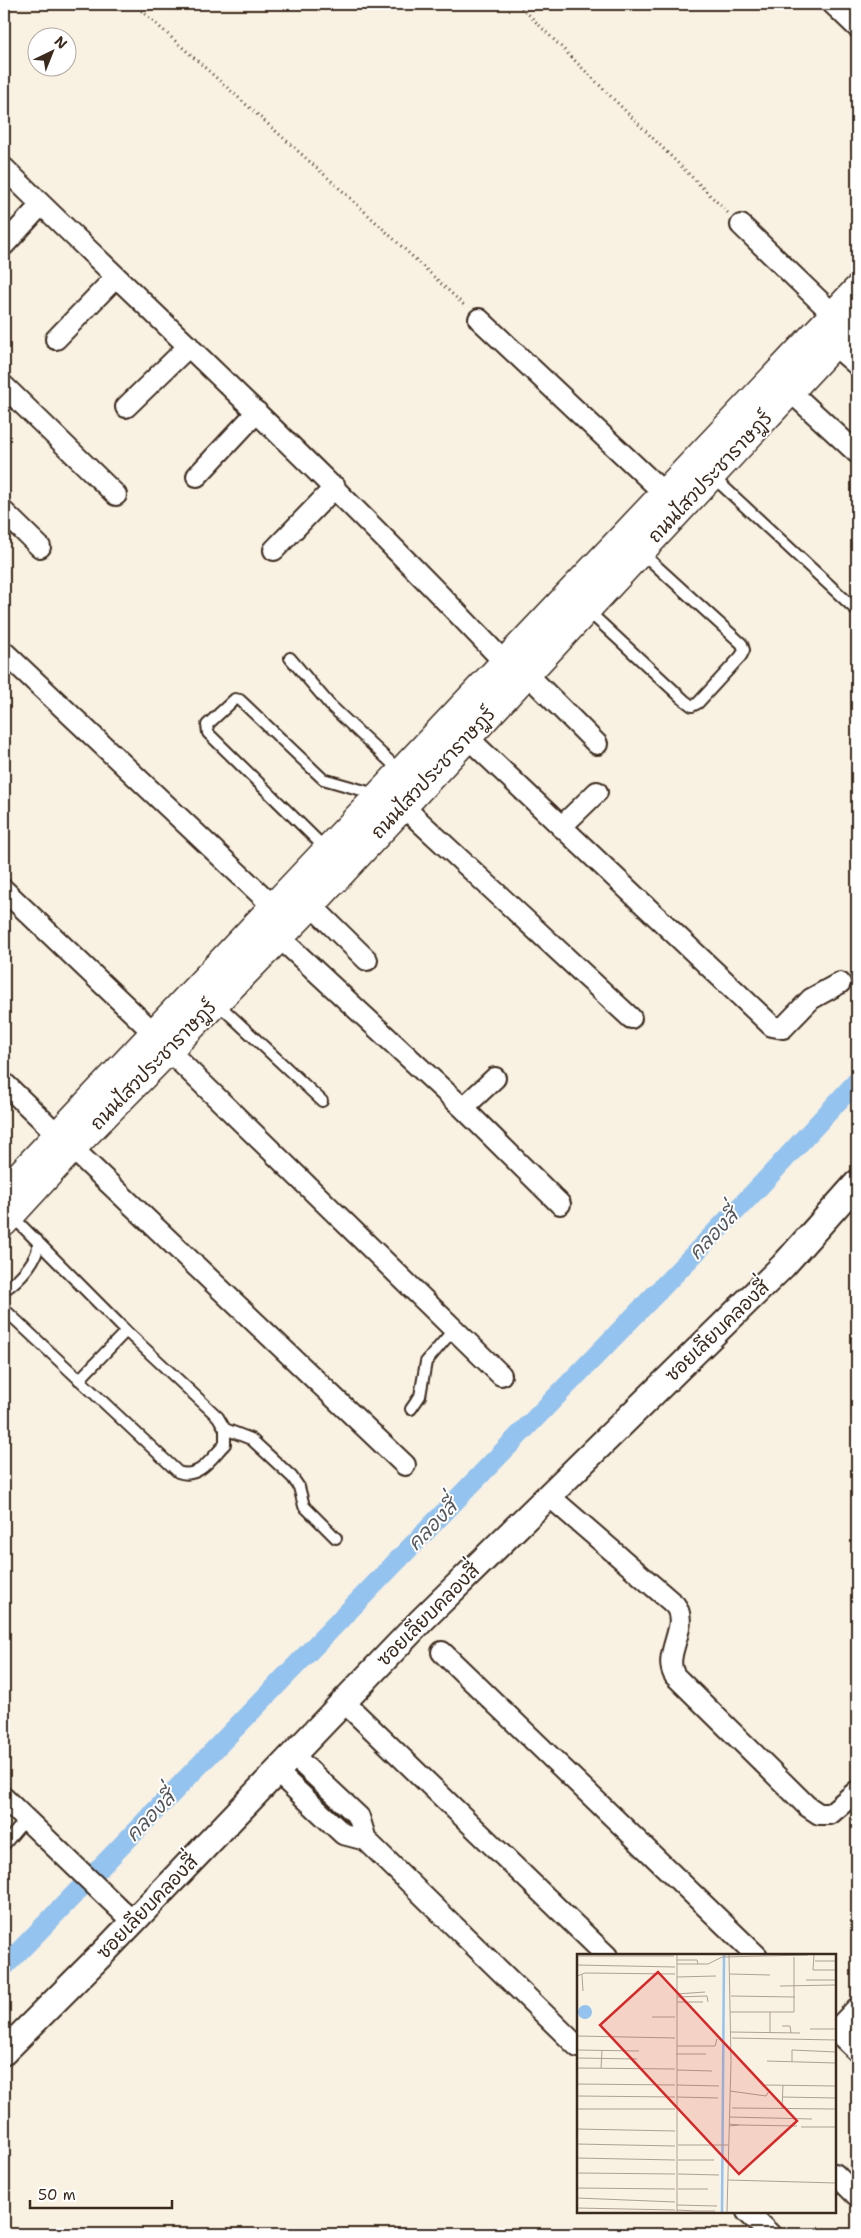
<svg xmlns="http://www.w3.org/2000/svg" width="861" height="2238" viewBox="0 0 861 2238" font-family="'Shantell Sans','Playpen Sans Thai',sans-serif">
  <rect width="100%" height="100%" fill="#f9f1e2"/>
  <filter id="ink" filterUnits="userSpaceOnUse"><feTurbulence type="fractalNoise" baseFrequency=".02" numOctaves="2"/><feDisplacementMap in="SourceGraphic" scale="10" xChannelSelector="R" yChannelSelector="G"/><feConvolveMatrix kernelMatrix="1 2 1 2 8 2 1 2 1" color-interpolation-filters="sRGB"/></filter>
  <g filter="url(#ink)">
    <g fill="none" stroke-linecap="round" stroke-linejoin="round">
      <path stroke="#94c3ef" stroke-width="20" d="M4,1967L761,1185L857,1081"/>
      <defs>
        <path id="service" d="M712,476L854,608
          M587,610L684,700L692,706L698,703L741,656L744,650L742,644L641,552
          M290,658L330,705L401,772
          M327,850L208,733L207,725L235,699L240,700L323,779L365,791L374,801
          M216,1002L322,1101
          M4,1290C17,1282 43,1256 37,1240
          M4,1309L178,1472C199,1480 212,1457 225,1444V1429L218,1417L126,1331L11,1215
          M79,1380L126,1331
          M411,1409L420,1396L426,1362L454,1329
          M225,1429L251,1439L292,1477L299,1487L304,1506L336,1538
          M4,1845L26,1819"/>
        <path id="minor" d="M833,4L857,27
          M4,168C172,332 344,492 505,663
          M741,225L835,316
          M4,245L41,205
          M479,319L665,494
          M56,339L115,278
          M834,345L857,365
          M4,386L116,495
          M790,391L857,453
          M126,407L189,346
          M197,476L257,412
          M4,512L40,547
          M274,550L335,487
          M4,652L274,907
          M526,673L597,744
          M467,737L772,1026L783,1028L811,999L840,983
          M394,798L631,1018
          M561,827L597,792
          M4,890L154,1033
          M311,905L367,960
          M279,937L463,1108L560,1204
          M169,1051L501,1375
          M4,1083L58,1135
          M463,1108L495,1078
          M72,1148L405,1465
          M548,1495L675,1605C691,1626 661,1655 675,1676L807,1806L819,1814H830L857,1791
          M442,1652L757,1956
          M344,1702L607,1956
          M277,1772L343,1834L366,1840L359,1817L293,1755
          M4,1798L133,1922
          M366,1840L578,2047
          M835,2030L857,2051
          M835,2031L857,2008
          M835,2174L857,2196
          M747,2212L770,2234"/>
        <path id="tertiary" d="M4,2052L105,1951L421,1621L783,1266L857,1183"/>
        <path id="secondary" d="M4,1192L857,290
          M4,1222L72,1148L311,905L857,319"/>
      </defs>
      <use href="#service" stroke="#3b2a1e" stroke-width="14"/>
      <use href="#minor" stroke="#3b2a1e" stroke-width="24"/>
      <use href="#tertiary" stroke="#3b2a1e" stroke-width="29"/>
      <use href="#secondary" stroke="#3b2a1e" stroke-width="31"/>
      <path stroke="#3b2a1e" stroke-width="3" stroke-dasharray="1 4" stroke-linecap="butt" d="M134,4L347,195L466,307
        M518,4L728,213"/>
      <use href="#service" stroke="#fff" stroke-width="10"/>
      <use href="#minor" stroke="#fff" stroke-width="20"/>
      <use href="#tertiary" stroke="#fff" stroke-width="25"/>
      <use href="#secondary" stroke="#fff" stroke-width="28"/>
    </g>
  </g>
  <g text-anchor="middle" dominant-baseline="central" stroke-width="4" stroke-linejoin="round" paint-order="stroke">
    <g font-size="19" fill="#3b2a1e" stroke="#fff">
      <text transform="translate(710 477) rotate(-47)">ถนนไสวประชาราษฎร์</text>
      <text transform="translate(433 773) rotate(-47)">ถนนไสวประชาราษฎร์</text>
      <text transform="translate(153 1065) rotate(-46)">ถนนไสวประชาราษฎร์</text>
      <text transform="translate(717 1331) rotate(-44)">ซอยเลียบคลองสี่</text>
      <text transform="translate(428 1615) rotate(-45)">ซอยเลียบคลองสี่</text>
      <text transform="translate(147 1907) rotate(-46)">ซอยเลียบคลองสี่</text>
    </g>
    <g font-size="20" font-style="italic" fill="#56585d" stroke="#fff">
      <text transform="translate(713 1234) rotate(-46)">คลองสี่</text>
      <text transform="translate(432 1525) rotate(-46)">คลองสี่</text>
      <text transform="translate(150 1816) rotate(-46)">คลองสี่</text>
    </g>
  </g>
  <g transform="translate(577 1954)">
    <rect width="259" height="259" fill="#f9f1e2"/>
    <path d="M1 58a7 7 0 1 1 14 0a7 7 0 1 1-14 0Z" fill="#94c3ef"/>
    <path fill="none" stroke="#94c3ef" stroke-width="2.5" d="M145,258L147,1"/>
    <path fill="none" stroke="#ada194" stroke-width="1" d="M100,1V258M237,1L236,16H259M0,2H97M100,6H120L121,10M238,7H259M100,10H131L145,3L231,1M0,11L98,13M153,20L193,21M5,21L6,37M0,22L8,19L98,20M100,23L139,22M229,26H259M203,32L258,31M100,40L128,38M154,42L218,43M100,43L130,42L131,48M100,48H126M153,58H217V3M75,63H98M205,72H213L214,79M233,75H259M153,78L223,79M193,79V58M0,82L98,84M155,84L259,86M100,92H138L140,85M0,96L62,97M99,100H129M0,104L60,105M190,107L259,109M215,108V96L259,98M0,114L98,115M24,114L25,96M100,116L135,117M0,130L98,131M100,131L142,132M188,131L259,132M153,137L189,142L192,137M0,142L98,143M100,143L141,144M205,143L259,144M155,154L259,155M0,155H98M205,155L206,131M152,163L235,165M162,171L220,172M152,172L162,171L152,170M224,173H259M0,175L98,177M0,190L98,192M101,191H151M0,204L98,206M101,206H137M0,219L98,220M101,220L142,221M151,226L259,229M0,234L98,235M101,235H131M0,244L98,248M100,251L140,252M0,254L98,256M100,256L118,257M118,257H138M150,258L154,107L152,1"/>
    <path fill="#d62828" fill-opacity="0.15" stroke="#d62828" stroke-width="2.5" d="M81,18L220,167L162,220L23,71Z"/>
    <rect width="259" height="259" fill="none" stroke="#3b2a1e" stroke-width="2.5"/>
  </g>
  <rect width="861" height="2238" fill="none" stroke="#fff" stroke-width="20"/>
  <rect x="10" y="10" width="841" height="2218" fill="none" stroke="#3b2a1e" stroke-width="2" filter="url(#ink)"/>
  <g transform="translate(52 52) rotate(43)"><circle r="24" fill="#ffffff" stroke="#b1aaa5"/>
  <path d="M0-4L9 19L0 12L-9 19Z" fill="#3b2a1e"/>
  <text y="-8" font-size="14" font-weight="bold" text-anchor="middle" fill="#3b2a1e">N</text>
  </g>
  <path d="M30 2200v8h142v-8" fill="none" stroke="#3b2a1e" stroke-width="2.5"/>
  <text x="38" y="2200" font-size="15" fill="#3b2a1e" stroke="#ffffff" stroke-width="4" paint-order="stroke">50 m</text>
</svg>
